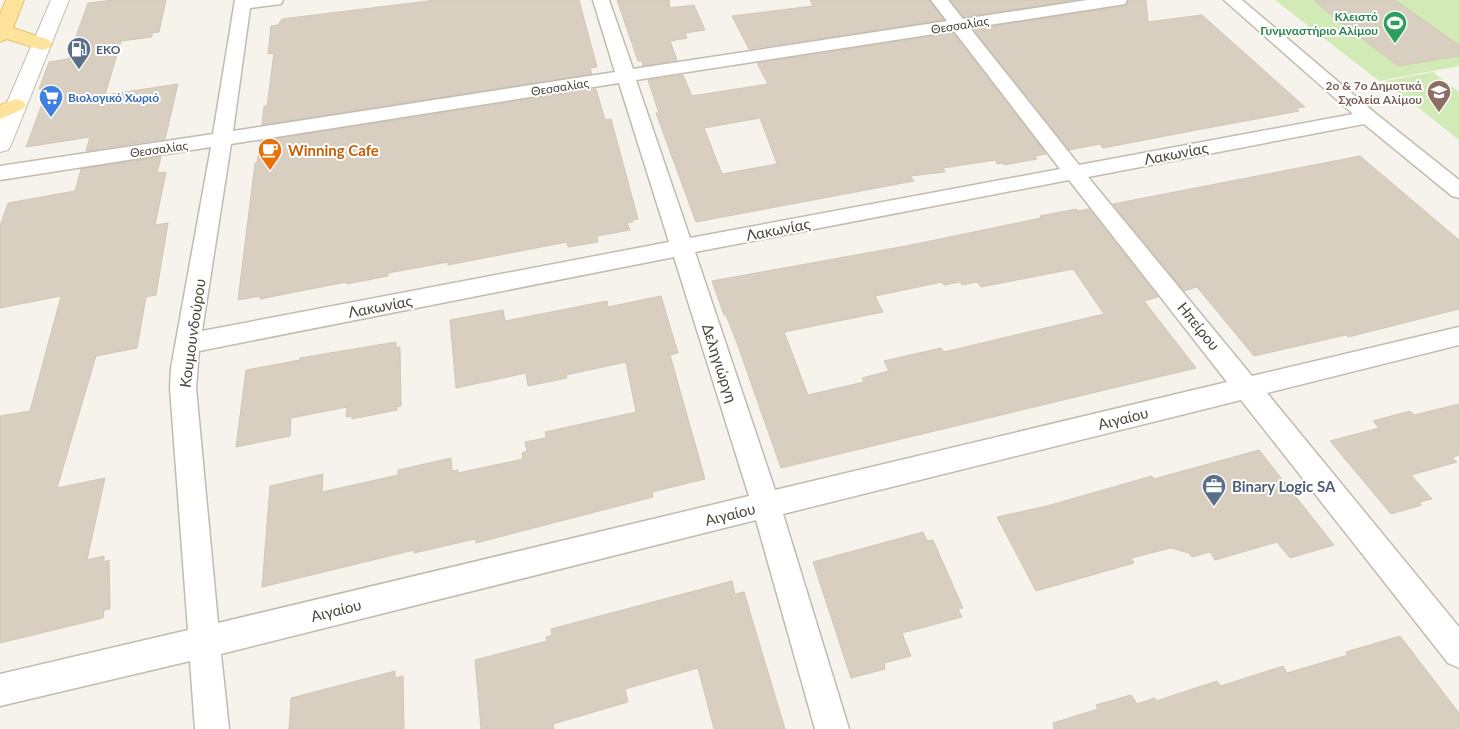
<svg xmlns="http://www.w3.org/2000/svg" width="1459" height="729" viewBox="0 0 1459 729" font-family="Lato,sans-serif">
  <rect width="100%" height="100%" fill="#f6f3ec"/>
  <path fill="#d2eab5" d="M1275,0H1459V66L1379,81Z
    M1433,72L1459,92V140L1385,81Z"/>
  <path fill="#d8cfc1" stroke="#d3c7b4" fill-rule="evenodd" d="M113,0H166L159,32L152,33V37L121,41L105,95L178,84L165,139L86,151L90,137L26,147L48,88L39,89L49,62L68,59L88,3Z
    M436,0H579L597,67L590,68L592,74L262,125L264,106H267L274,53L268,54L271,26L278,25L282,19Z
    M617,0H669L670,8L694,5L705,30L685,33L687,38L670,41L677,60L643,66L642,61H638Z
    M810,0H929L944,20L749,49L732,16L813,6Z
    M950,0H1075L964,17Z
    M1129,0H1146L1148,22L1202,15L1305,107L1296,108L1299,111L1202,129L1103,148L1100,144L1069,150L973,29L1125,6Z
    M1314,0H1395L1459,45V56L1398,66L1321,7H1323Z
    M953,33L1046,154L1035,156L1037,159L1004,165L1003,163L997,164L995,160L943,168L945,172L910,176L914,181L696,222L656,113H659L648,80L683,75L692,96L768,84L757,63ZM760,118L777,164L722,174L704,128Z
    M596,89L605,120L611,119L638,219L632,220L633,222L627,223L630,230L597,236L598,242L568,247L567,242L448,265V262L388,273V276L347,284L346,282L260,299V296L238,300L255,163H257L260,141Z
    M1360,156L1459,240V309L1348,337L1346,335L1254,356L1197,287L1184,291L1113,204Z
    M161,157L157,173L166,172L155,225L168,223L156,295L146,297L137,348L96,356L57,488L105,478L87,560L104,556V562L109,560L110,609L104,610L103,618L0,643V416L30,411L61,296L0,308V226L8,203L75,191L81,169Z
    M1076,209L1077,211L1089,209L1158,297L1144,301L1196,368L781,468L737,343L726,315H724L712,281L911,245L1041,218L1040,216ZM1073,269L1104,314L944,352L941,348L884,361L889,371L862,378L864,382L808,395L784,332L883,312L875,296L942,282L944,285L960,282L962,285L977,282L981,287Z
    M661,296L678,353L670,355L705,479L652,492L653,497L476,543L475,539L414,553V550L262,587L270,486L323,474L322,492L398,475V470L451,458L452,471L458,470V473L523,459L522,453L527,451L525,442L546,438L545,432L636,412L626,362L566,375L567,378L528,386L526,373L456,388L450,320L503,310L505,321L607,301L608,307Z
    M396,342V348L400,347L401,406L397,407V410L352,419V416L346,417L347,407L291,418L290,436L236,447L246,370L300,360V358Z
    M1459,404V455L1452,458L1457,462L1411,475L1432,499L1419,502L1422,505L1391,514L1330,441L1379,428L1373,421L1410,411L1414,415Z
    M1259,450L1334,545L1290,558L1277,542L1215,560L1210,552L1192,557L1189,553L1171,548L1131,558L1134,563L1036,591L997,517L1047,506L1152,476L1154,479Z
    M923,532L927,541L933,540L963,608L958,609L962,617L902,633L911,656L884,663L885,669L851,678L813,562Z
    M732,581L735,594L744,592L785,729H714L698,668L625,689L628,702L553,724L554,729H481L475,660L547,641L546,637L552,635L551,629Z
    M1400,636L1459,713V729H1054L1053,723L1098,709L1096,705L1131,695L1137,704L1155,698L1156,701L1217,681L1221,686L1283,666L1287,673L1348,655L1346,652Z
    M395,671V678L403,676L404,729H289L291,698Z"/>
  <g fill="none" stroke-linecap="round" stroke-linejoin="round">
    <defs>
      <path id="minor" d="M235,0H283L281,4L250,8L233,131L615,72L593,0H609L633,69L947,21L931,0H948L963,19L1087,0H1127L1125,4L1119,5L970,28L1079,165L1353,114L1224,0H1242L1375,113L1459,180V198L1452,196L1364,124L1088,177L1252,376L1459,327V345L1267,393L1459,627V668L1448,663L1241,400L783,514L849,729H815L756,520L221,654L229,729H195L190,661L0,706V674L188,630L170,388L171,368L211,147L0,180V166L213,134ZM954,31L1060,169L690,238L636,80ZM619,83L669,242L202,331L231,144ZM1069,180L1227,382L775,490L695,252ZM674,257L749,496L218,623L196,388L199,351Z"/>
      <path id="tertiary" d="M51,0H69L11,145L8,150L0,152V119Z"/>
      <path id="primary" d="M6,0H24L13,28L49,40L52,44L49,48L42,50L7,39L0,42V14Z
        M16,99L23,101L26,105L23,109L0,119V105Z"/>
    </defs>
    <use href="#minor" stroke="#c2bbae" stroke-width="3"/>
    <use href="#tertiary" stroke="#c2bbae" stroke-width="2"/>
    <use href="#primary" stroke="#e6c16a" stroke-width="2"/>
    <use href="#minor" fill="#fff" fill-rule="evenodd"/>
    <use href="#tertiary" fill="#fff" fill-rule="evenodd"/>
    <use href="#primary" fill="#ffe39c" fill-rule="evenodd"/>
  </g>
  <defs>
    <symbol id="stadium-pin" viewBox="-11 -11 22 30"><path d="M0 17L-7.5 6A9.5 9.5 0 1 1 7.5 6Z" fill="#2e9e5b" stroke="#fff"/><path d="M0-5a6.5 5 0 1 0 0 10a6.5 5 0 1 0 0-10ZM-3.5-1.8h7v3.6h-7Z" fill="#fff"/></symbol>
    <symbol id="fuel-pin" viewBox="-11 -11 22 30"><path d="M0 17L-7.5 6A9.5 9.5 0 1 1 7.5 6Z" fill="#5c6f8a" stroke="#fff"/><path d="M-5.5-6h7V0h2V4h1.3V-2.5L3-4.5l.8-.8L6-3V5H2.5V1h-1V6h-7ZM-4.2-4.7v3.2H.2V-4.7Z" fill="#fff"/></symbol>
    <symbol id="school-pin" viewBox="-11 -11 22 30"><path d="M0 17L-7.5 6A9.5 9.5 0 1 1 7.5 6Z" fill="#8d6e63" stroke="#fff"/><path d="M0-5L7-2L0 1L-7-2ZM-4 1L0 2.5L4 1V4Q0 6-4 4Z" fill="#fff"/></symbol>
    <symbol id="supermarket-pin" viewBox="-11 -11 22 30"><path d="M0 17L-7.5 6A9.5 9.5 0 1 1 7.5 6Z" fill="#3f7fe0" stroke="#fff"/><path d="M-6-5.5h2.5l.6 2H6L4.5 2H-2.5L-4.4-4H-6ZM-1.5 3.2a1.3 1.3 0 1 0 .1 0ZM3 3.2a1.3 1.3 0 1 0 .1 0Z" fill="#fff"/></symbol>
    <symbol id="cafe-pin" viewBox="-11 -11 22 30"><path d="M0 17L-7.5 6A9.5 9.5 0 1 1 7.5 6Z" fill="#e8710a" stroke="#fff"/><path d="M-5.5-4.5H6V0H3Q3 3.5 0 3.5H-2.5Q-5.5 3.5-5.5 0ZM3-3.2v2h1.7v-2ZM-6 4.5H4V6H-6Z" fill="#fff"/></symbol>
    <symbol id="office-pin" viewBox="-11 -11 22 30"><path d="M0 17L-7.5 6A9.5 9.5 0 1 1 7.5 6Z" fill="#5c6f8a" stroke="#fff"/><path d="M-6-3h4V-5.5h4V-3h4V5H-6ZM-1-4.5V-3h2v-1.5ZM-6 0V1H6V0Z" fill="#fff"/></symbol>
  </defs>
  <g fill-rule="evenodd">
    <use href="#stadium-pin" x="1381" y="9" width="28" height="38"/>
    <use href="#fuel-pin" x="65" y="35" width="28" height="38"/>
    <use href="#school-pin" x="1425" y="78" width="28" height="38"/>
    <use href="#supermarket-pin" x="37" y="83" width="28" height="38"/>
    <use href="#cafe-pin" x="256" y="136" width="28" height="38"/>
    <use href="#office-pin" x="1200" y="472" width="28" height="38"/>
  </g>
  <g text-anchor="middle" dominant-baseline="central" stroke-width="4" stroke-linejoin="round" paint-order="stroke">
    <g font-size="12" font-weight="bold" fill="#27864d" stroke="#fff" text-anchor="end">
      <text x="1378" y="16">Κλειστό<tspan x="1378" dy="14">Γυνμναστήριο Αλίμου</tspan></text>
    </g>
    <g font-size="12" fill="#4b4439" stroke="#fff">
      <text transform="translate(960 25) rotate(-9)">Θεσσαλίας</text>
      <text transform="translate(560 87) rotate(-9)">Θεσσαλίας</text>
      <text transform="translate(159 149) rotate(-8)">Θεσσαλίας</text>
    </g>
    <g font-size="12" font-weight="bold" fill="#4e5e75" stroke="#fff" text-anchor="start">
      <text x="96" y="49">EKO</text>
    </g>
    <g font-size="12" font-weight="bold" fill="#785e54" stroke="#fff" text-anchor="end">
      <text x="1422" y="85">2ο &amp; 7ο Δημοτικά<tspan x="1422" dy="14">Σχολεία Αλίμου</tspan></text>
    </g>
    <g font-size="12" font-weight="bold" fill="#366cbe" stroke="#fff" text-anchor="start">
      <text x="68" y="97">Βιολογικό Χωριό</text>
    </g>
    <g font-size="15" font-weight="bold" fill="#c56008" stroke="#fff" text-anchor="start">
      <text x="288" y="150">Winning Cafe</text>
    </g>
    <g font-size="15" fill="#4b4439" stroke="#fff">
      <text transform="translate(1176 153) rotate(-11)">Λακωνίας</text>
      <text transform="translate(778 229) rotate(-11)">Λακωνίας</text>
      <text transform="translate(380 306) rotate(-11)">Λακωνίας</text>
      <text transform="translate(1199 326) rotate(51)">Ηπείρου</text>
      <text transform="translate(192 333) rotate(-82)">Κουμουνδούρου</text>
      <text transform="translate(720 363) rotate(72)">Δεληγιώργη</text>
      <text transform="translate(1123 418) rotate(-14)">Αιγαίου</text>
      <text transform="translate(730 514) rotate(-14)">Αιγαίου</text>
      <text transform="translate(336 610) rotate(-14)">Αιγαίου</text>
    </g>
    <g font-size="15" font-weight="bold" fill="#4e5e75" stroke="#fff" text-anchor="start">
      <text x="1232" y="486">Binary Logic SA</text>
    </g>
  </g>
</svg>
